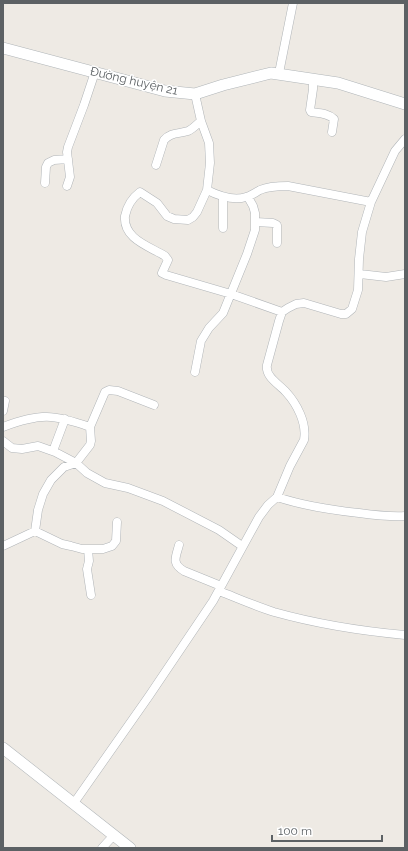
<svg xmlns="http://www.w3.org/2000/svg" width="408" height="851" viewBox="0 0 408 851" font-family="Raleway,sans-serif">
  <rect width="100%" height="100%" fill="#eeeae4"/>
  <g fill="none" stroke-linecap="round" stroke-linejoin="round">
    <defs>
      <path id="street" d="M279,73L293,3
        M313,79V89L310,110L311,112C319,113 328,113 334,119L332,132
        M195,94L201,121L209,143L210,163L207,190L197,212L193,217L188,220L174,219L167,216L157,203L140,192C132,198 127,206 125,216C123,239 149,246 165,256L168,260L162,273L166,275L231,294L282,312
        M156,165L164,140C171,132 179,134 188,131C193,129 197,124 201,121
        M45,183L46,167L48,163L54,160L68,159
        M67,186L70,177L67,152L68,147L84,105L95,72
        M207,190C219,196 233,201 246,197C251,196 256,192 260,190C269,186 279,186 288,186L371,202
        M256,222L273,223L277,225V243
        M223,228V197
        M360,274L386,277L405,274
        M195,372L201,341L209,328L223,313L247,254L255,230V213L253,206L248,197
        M3,411L5,401
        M3,427C41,413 53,414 90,427
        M3,441L12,448L22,449L38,446L55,452L76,463L87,473L105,483L128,488L163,501L219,530L242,546
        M53,451L65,419
        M277,497C304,506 331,510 359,513C374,515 389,517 405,516
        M35,531L62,544L71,546L82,549H103L112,546L116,541L117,522
        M179,545C176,557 171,563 184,571L221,586
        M3,546L35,531L38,510L43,494L51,480L64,467L76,463L90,445L91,441L90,427L105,392L109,390L118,391L154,405
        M88,549L89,561L87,569L91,595
        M219,591C237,598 255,606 274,612C317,624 361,631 405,635
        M74,803L149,696L213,601L259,517L268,505L277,497L290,466L304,440C307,423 297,404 286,392C279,384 265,377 267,365L279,321L282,312L288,308L296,304L304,303L341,314H346L352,309L358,290L359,259L362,232L371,202L395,151L405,139
        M102,848L114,835"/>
      <path id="secondary" d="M3,48L165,91L195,94L223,85L271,73L338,83L405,104
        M3,748L130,848"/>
    </defs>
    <use href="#street" stroke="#b1b5b8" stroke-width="9"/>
    <use href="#secondary" stroke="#b0b5b8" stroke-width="12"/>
    <use href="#street" stroke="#fff" stroke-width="8"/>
    <use href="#secondary" stroke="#fff" stroke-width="11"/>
  </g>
  <g text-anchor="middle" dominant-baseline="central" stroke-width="3" stroke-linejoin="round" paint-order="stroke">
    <g font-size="12" fill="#5c6164" stroke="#fff">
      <text transform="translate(134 81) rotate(13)">Đường huyện 21</text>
    </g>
  </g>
  <rect width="408" height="851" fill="none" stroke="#5c6164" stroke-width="8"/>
  <path d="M272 835v6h110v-6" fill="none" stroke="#5c6164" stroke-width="2"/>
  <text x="278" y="835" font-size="12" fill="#5c6164" stroke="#ffffff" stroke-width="3" paint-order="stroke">100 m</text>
</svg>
